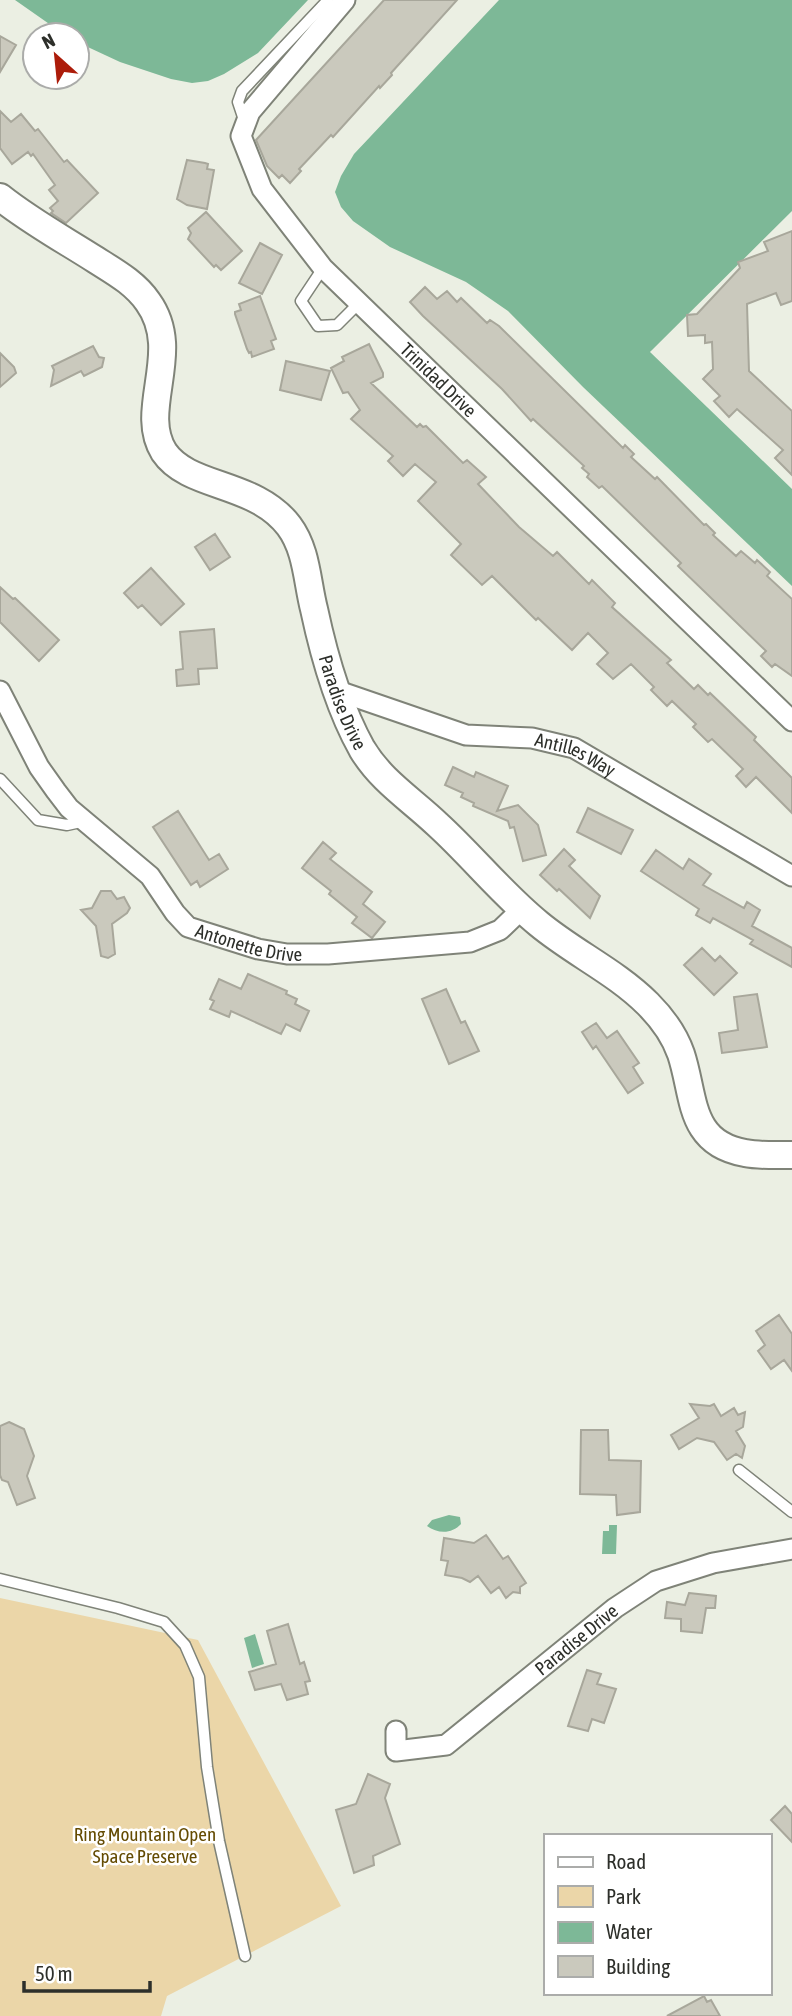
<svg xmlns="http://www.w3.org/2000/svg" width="792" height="2016" viewBox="0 0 792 2016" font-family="'Asap Condensed',sans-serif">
  <rect width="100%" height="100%" fill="#ebefe3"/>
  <path fill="#ebd6a8" d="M0,1598L198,1640L341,1906L167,1996L161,2016H0Z"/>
  <path fill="#7db897" d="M15,0H308L258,53L224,74L208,81L192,83L171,79L120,62L77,42V35H65Z
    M499,0H792V211L650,352L792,489V586L583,387L508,311L466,282L390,247L353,221L341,207L335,192L341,176L354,154Z
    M449,1515L460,1517L461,1524C452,1534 438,1534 427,1526L432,1520Z
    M609,1525H617L616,1554H602L603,1531H609Z
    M255,1634L264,1664L252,1668L244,1638Z"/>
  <path fill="#cac9bd" stroke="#a8a79b" stroke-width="2" d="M384,0H457L391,73L392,75L380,88L379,86L333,137L331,135L299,169L301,171L290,183L282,175L279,178L267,166L256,140Z
    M0,36L16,45L0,72Z
    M0,111L11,122L21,114L35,131L38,129L64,162L67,160L98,193L66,223L51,213L53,211L50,208L58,201L49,190L55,185L33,154L31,156L28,152L12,164L0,148Z
    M187,160L205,163L208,164L207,169L214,170L207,209L187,205L177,199Z
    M206,212L242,251L221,270L216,265L214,267L188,239L191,233L188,228Z
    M792,231V301L781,305L776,293L747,304L749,371L792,411V475L775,458L783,450L737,409L729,417L714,401L720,396L703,379L713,369L712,342L705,343V335L688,336L687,315L697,314L740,268L738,262L768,251L764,242Z
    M260,243L282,255L262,294L239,283Z
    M425,287L437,299L447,291L457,302L461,298L487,323L490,320L499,326L623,448L625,445L634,454L631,457L655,479L657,477L704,525L706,524L715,533L713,535L736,556L741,551L755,563L757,560L770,572L767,576L792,599V676L775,664L772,667L761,656L766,651L678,566L681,563L602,486L599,488L587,477L589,474L582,468L584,466L533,419L531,421L502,389L423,316L410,302Z
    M260,296L276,339L271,341L274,349L252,357L251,352L249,353L247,349L235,314V312L241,310L239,304Z
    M369,344L383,373V377L371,383L417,427L420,424L423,427L426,426L463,463L467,460L486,477L478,484L519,527L553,556L557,552L589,584L592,580L615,603L612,607L671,660L667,663L694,689L698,685L708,695L710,693L756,737L754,740L792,778V813L756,777L746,787L736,776L743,769L712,739L708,742L693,727L696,724L672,701L667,706L651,690L654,687L631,664L613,679L597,664L608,653L588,633L572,650L538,618L536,620L492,576L482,585L451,555L461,544L418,501L436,482L415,464L403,476L388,461L393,456L351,419L360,410L348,392L343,393L331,368L344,361L342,357Z
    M93,346L99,357L104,358L102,367L84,376L81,371L51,386L54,370L52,366Z
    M0,353L14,367L16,373L0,387Z
    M286,361L330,371L321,400L280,390Z
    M215,534L230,557L210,570L195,547Z
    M151,568L184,604L161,625L142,605L138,608L124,593Z
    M0,587L13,599L15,598L59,640L39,661L0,622Z
    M214,629L217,668L198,669L199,684L177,686L176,670L183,669L180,632Z
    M453,767L474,777L476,772L508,786L497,811L518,805L538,825L546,855L523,861L514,827L510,828L508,821L473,806L474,803L461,797L463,793L445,785Z
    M588,808L633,830L621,854L577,832Z
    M178,811L209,860L219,854L228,869L200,887L197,881L191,885L153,827Z
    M323,842L336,853L330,859L372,892L363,904L385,922L372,938L352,923L357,917L329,894L331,891L302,868Z
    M564,849L575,860L569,866L600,896L590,918L559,889L557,891L540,875Z
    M656,850L683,869L689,859L711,874L703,885L744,908L747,902L760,910L752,926L792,948V967L750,944L753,940L713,918L710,923L696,915L699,909L641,871Z
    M101,891H111L117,899L124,897L130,908L127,913L112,924L115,954L108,958L101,956L96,926L81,910L92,908Z
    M702,948L715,961L720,956L737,973L714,995L684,965Z
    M248,974L287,991L286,994L297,999L295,1004L309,1011L300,1031L286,1024L281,1034L231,1011L229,1017L210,1009L214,1001L210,999L219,979L241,989Z
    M446,989L461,1023L465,1021L479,1051L449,1064L422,999Z
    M757,994L767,1047L722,1053L719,1033L738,1030L734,997Z
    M596,1023L607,1038L617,1031L639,1063L633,1067L643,1083L628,1093L596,1046L593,1049L582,1032Z
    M779,1315L792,1334V1371L784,1360L771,1369L758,1351L765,1345L756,1331Z
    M690,1404L710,1406L714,1404L721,1416L734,1408L738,1415L745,1412L743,1427L736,1431L745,1446L742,1458L736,1454L727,1460L714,1442L697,1438L679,1449L671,1435L699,1418Z
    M9,1422L24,1429L34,1456L27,1476L35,1498L17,1505L8,1482L2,1480L0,1475V1426Z
    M581,1430H608L609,1460L641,1461L640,1512L617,1515L616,1495L580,1494Z
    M486,1535L503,1559L508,1556L526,1583L520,1587V1593L513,1592L506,1598L499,1587L491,1593L478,1576L470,1582L462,1578L445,1575L448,1561L441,1560L444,1538L474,1543Z
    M689,1593L716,1596L715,1608H706L702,1633L681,1631V1619L665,1618L667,1602L685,1605Z
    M288,1624L300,1664L304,1662L310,1681L305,1682L308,1694L287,1700L281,1684L255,1690L249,1672L276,1664L267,1631Z
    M587,1670L601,1674L597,1684L616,1689L604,1723L592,1719L588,1731L568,1726Z
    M368,1774L390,1784L385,1798L400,1844L373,1856L374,1865L354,1873L336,1810L356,1804Z
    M785,1806L792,1814V1842L771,1820Z
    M704,1996L707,2002L711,2000L720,2016H667Z"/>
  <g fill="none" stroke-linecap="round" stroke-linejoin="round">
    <defs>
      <path id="lane" d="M244,120L238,102L242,91L328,0
        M323,268L301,301L318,326L337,325L359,303
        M0,779L38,820L67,825L85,821
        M739,1470L792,1512
        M0,1579L118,1608L164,1622L185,1645L199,1677L207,1767L219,1841L245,1956"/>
      <g id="street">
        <path id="s1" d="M345,0L250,112L241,136L262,189L323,268L792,721"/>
        <path id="s2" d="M0,691L39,767L56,791L69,808L150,876L175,913L188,927L258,949L287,954H328L470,942L500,930L522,909"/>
        <path id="s3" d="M338,691L466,735L532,738L574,748L792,876"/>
        <path id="s4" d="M396,1731V1751L446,1745L615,1608L656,1581L713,1563L792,1549"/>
      </g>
      <g id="secondary">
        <path id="s5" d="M0,197C30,221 63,239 96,260C115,272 135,283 148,302C184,352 137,409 164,452C189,489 255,481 289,526C307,550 307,582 314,609C324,656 339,708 362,749C381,781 412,800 438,825C473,857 502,894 539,924C574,953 616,972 648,1004C662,1018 674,1034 681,1054C695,1096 688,1143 745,1153C760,1156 776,1155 792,1155"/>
      </g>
    </defs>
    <use href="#lane" stroke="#7f8378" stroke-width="13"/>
    <use href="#street" stroke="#7f8378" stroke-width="23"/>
    <use href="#secondary" stroke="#7f8378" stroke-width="30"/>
    <use href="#lane" stroke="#fff" stroke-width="10"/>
    <use href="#street" stroke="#fff" stroke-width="19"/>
    <use href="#secondary" stroke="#fff" stroke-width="26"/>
  </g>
  <g text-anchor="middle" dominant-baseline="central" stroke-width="5" stroke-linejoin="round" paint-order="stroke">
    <g font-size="19" fill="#2d2f2a" stroke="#fff">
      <text stroke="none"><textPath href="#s1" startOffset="490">Trinidad Drive</textPath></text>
      <text stroke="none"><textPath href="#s5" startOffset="670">Paradise Drive</textPath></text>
      <text stroke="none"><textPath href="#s3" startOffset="248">Antilles Way</textPath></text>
      <text stroke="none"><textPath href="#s2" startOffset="369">Antonette Drive</textPath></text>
      <text stroke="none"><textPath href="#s4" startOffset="238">Paradise Drive</textPath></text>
    </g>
    <g font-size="19" fill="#644b02" stroke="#fff">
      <text x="145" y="1834">Ring Mountain Open<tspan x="145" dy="22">Space Preserve</tspan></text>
    </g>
  </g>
  <rect x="544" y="1834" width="228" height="161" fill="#ffffff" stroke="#abacaa" stroke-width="2"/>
  <rect x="558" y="1857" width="35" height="10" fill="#ffffff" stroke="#abacaa" stroke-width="2"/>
  <text x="606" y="1869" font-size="21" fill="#2d2f2a">Road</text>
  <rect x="558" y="1886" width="35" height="21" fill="#ebd6a8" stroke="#abacaa" stroke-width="2"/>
  <text x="606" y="1904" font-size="21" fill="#2d2f2a">Park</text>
  <rect x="558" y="1922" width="35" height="21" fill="#7db897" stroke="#abacaa" stroke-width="2"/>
  <text x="606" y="1939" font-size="21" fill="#2d2f2a">Water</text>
  <rect x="558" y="1956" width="35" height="21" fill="#cac9bd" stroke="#abacaa" stroke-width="2"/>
  <text x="606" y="1974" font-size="21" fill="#2d2f2a">Building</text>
  <g transform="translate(56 56) rotate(333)"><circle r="33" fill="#ffffff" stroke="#abacaa" stroke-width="2"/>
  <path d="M0-5L12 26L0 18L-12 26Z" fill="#ac1c0a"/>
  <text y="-10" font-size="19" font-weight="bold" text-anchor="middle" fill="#2d2f2a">N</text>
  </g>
  <path d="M24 1981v10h126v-10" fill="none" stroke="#2d2f2a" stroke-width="3.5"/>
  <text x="35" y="1981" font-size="21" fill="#2d2f2a" stroke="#ffffff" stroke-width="5" paint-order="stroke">50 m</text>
</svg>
